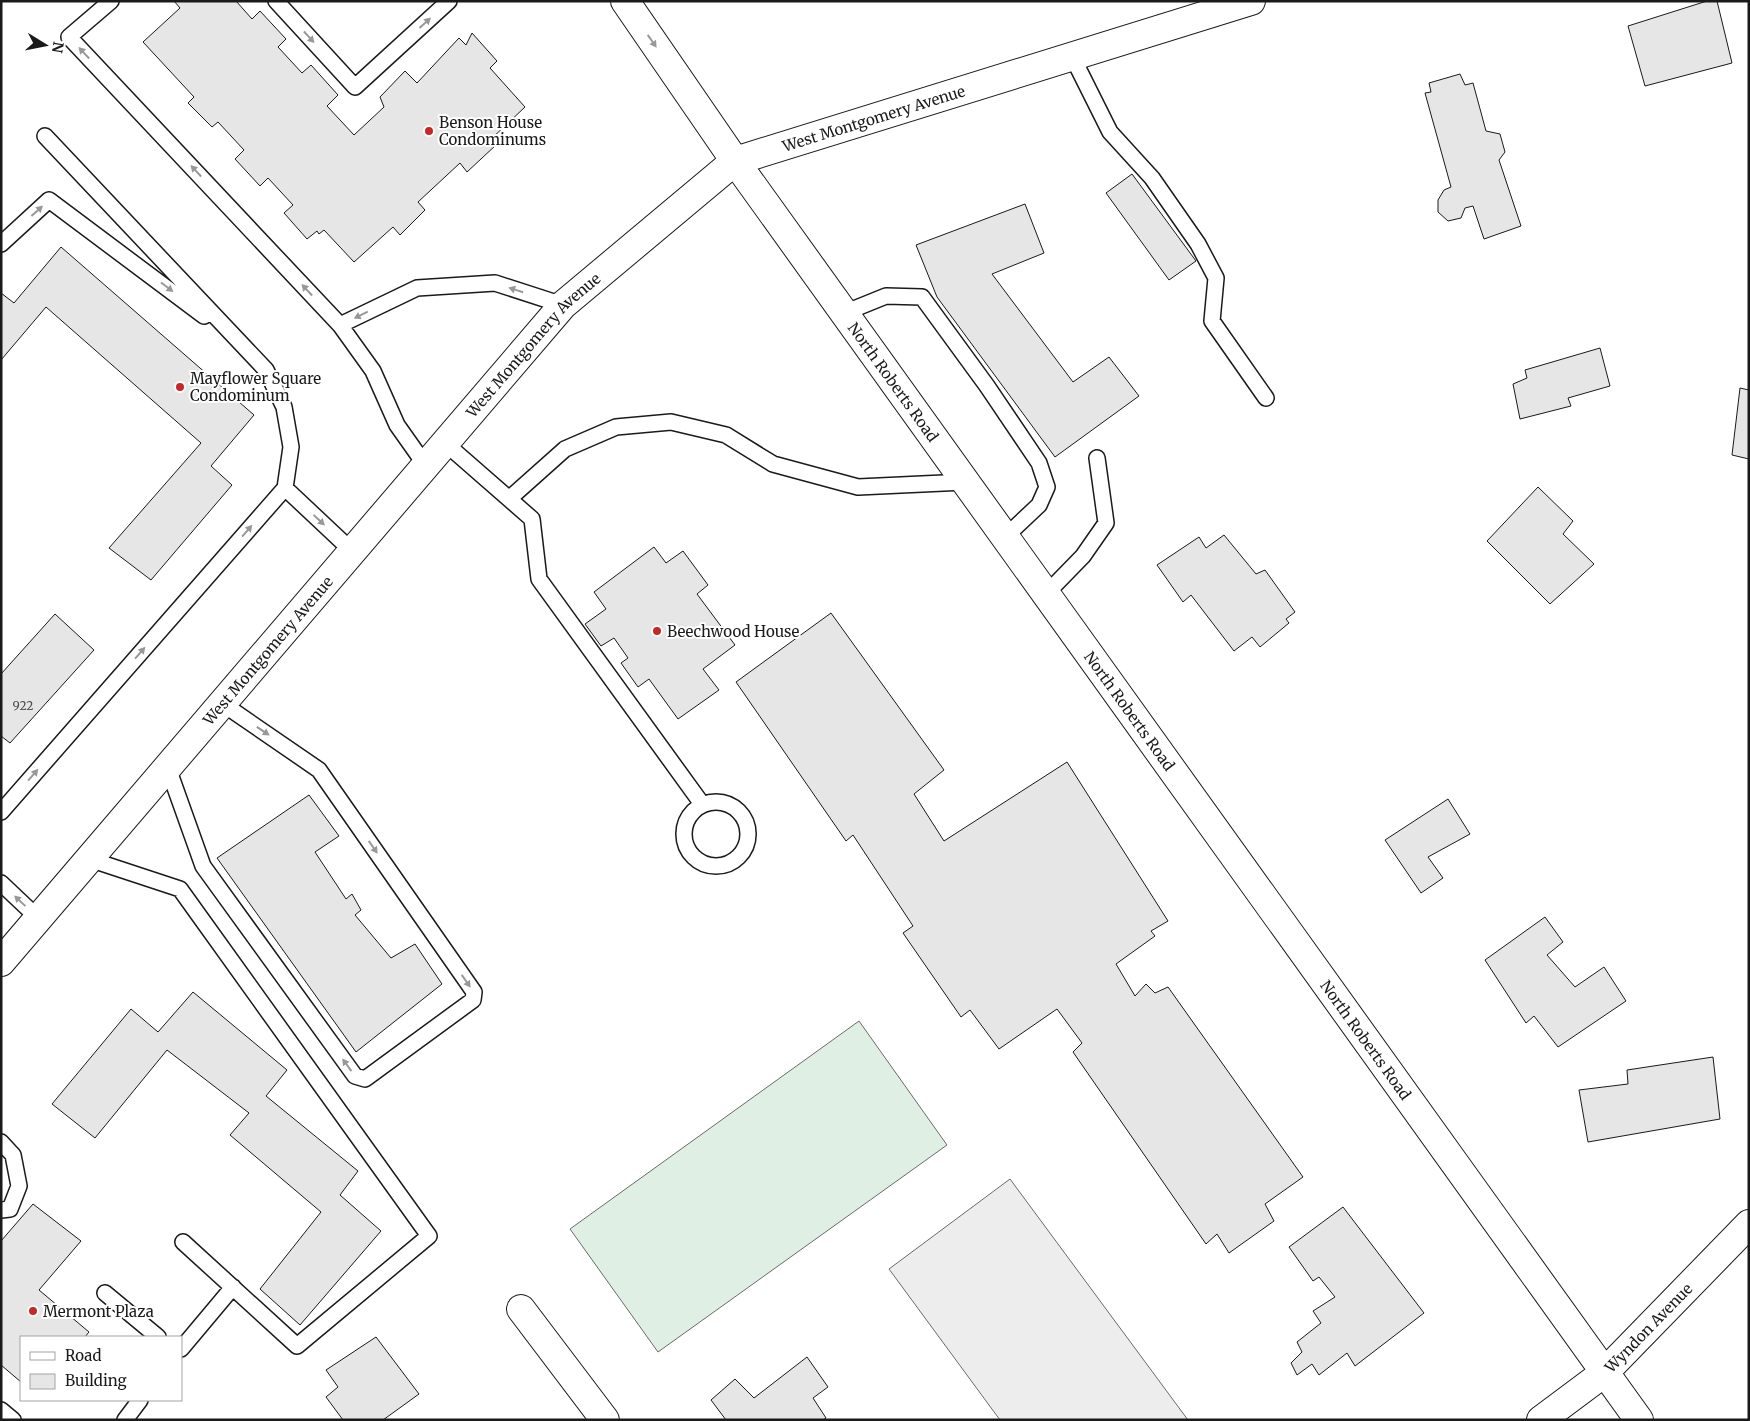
<svg xmlns="http://www.w3.org/2000/svg" width="1750" height="1421" viewBox="0 0 1750 1421" font-family="Merriweather,serif">
  <rect width="100%" height="100%" fill="#fff"/>
  <path fill="#e0efe3" stroke="#6a6a6a" d="M859,1021L947,1145L658,1352L570,1229Z"/>
  <path fill="#ededed" stroke="#6a6a6a" d="M1010,1179L1188,1420H1000L889,1269Z"/>
  <path fill="#e6e6e6" stroke="#1a1a1a" d="M174,1H236L252,19L260,11L286,39L278,47L302,73L311,65L338,95L327,106L354,135L384,107L380,97L405,71L417,83L459,38L466,45L472,33L497,61L490,68L525,107L490,140L496,145L467,172L460,163L418,202L425,210L400,235L393,227L354,262L324,230L319,234L317,231L307,239L284,213L293,205L268,178L260,186L235,159L244,150L218,122L212,127L188,103L194,97L143,42L180,8Z
    M1707,1H1717L1732,63L1645,86L1628,26Z
    M1460,74L1465,85L1473,83L1486,131L1500,134L1505,152L1499,160L1521,226L1484,239L1473,206L1465,208L1461,218L1448,221L1438,212V200L1444,190L1451,187L1425,93L1431,92L1429,83Z
    M1132,174L1196,261L1169,280L1106,193Z
    M1025,204L1044,253L992,274L1073,382L1109,357L1139,396L1055,457L937,297L916,245Z
    M61,247L254,415L211,466L232,485L151,580L109,548L201,443L46,307L1,360V293L14,303Z
    M1600,348L1610,386L1568,398L1571,406L1520,419L1513,384L1527,378L1525,370Z
    M1740,388L1749,390V459L1732,455Z
    M1538,487L1573,521L1563,534L1594,564L1550,604L1487,541Z
    M1224,535L1256,574L1265,570L1295,612L1286,619L1289,623L1260,647L1252,637L1234,651L1191,595L1183,602L1157,565L1199,537L1206,548Z
    M654,547L666,563L683,551L708,585L697,594L735,645L703,669L719,690L678,719L649,679L638,687L621,663L628,658L614,638L601,646L585,624L606,609L594,592Z
    M831,613L944,770L914,794L944,841L1067,762L1168,921L1151,931L1155,936L1116,964L1135,996L1146,984L1155,993L1168,987L1303,1177L1265,1204L1274,1221L1229,1253L1217,1234L1206,1244L1073,1052L1082,1043L1057,1009L999,1049L970,1010L961,1017L903,933L913,926L853,835L846,841L736,682Z
    M55,614L94,650L10,743L1,736V674Z
    M309,795L339,836L315,852L346,899L352,894L361,910L355,915L391,958L415,944L442,984L356,1052L217,858Z
    M1448,799L1470,834L1428,857L1443,878L1421,893L1385,840Z
    M1545,917L1563,942L1547,955L1575,987L1604,967L1626,1001L1558,1047L1534,1016L1526,1023L1485,960Z
    M193,992L287,1070L266,1096L358,1171L340,1195L381,1231L300,1325L260,1289L321,1212L230,1135L249,1113L167,1050L95,1138L52,1104L131,1009L158,1032Z
    M1713,1057L1720,1119L1588,1142L1579,1090L1628,1084L1627,1070Z
    M33,1204L81,1241L39,1290L89,1332L85,1337H21V1382L1,1365V1241Z
    M1343,1207L1424,1313L1355,1366L1347,1353L1319,1375L1312,1364L1297,1375L1291,1363L1302,1352L1297,1342L1321,1323L1313,1311L1335,1297L1319,1277L1313,1281L1289,1247Z
    M376,1337L419,1394L383,1420H343L326,1397L338,1387L326,1370Z
    M807,1357L828,1387L813,1398L826,1418L823,1420H726L711,1400L735,1379L754,1398Z"/>
  <g fill="none" stroke-linecap="round" stroke-linejoin="round">
    <defs>
      <path id="lane" d="M111,1L69,37L340,325L373,371L397,425L426,466
        M276,1L355,87L449,1
        M1072,56L1110,132L1152,178L1198,244L1216,278L1212,321L1266,398
        M1,244L49,200L204,316
        M844,313L886,296L922,297L987,386L1039,463L1047,487L1039,505L1005,537
        M340,325L417,288L495,283L563,305
        M445,443L532,519L539,579L702,804
        M285,488L352,551
        M509,499L565,449L616,427L671,422L726,435L773,464L858,487L965,482
        M1045,595L1083,556L1106,523L1097,458
        M168,768L203,866L355,1076L365,1079L473,1000L474,992L319,770L223,704
        M684 834a32 32 0 1 1 64 0a32 32 0 1 1-64 0Z
        M1,812L285,488L291,447L284,407L266,370L45,136
        M89,859L180,889L429,1236L297,1346L183,1242
        M1,883L39,919
        M1,1142L13,1155L19,1186L10,1209L1,1210
        M105,1293L158,1337
        M181,1349L233,1287
        M1,1410L13,1420
        M125,1420L140,1400"/>
      <g id="street">
        <path id="s1" d="M625,1L735,161L1639,1420"/>
        <path d="M521,1309L605,1420"/>
        <path id="s2" d="M1541,1420L1604,1373L1749,1224"/>
      </g>
      <g id="primary">
        <path id="s3" d="M1,962L563,305L735,161L1251,1"/>
      </g>
    </defs>
    <use href="#lane" stroke="#1a1a1a" stroke-width="18"/>
    <use href="#street" stroke="#1a1a1a" stroke-width="30"/>
    <use href="#primary" stroke="#1a1a1a" stroke-width="30"/>
    <use href="#lane" stroke="#fff" stroke-width="15"/>
    <use href="#street" stroke="#fff" stroke-width="28"/>
    <use href="#primary" stroke="#fff" stroke-width="28"/>
  </g>
  <defs><path id="oneway-solid" d="M-6-.8H1V-3.2L6.5 0L1 3.2V.8H-6Z" transform="scale(1.25)"/></defs>
  <g fill="#989898">
    <use href="#oneway-solid" transform="translate(425 23) rotate(-42)"/>
    <use href="#oneway-solid" transform="translate(309 37) rotate(47)"/>
    <use href="#oneway-solid" transform="translate(652 41) rotate(55)"/>
    <use href="#oneway-solid" transform="translate(84 53) rotate(-133)"/>
    <use href="#oneway-solid" transform="translate(196 171) rotate(-133)"/>
    <use href="#oneway-solid" transform="translate(37 211) rotate(-42)"/>
    <use href="#oneway-solid" transform="translate(167 287) rotate(37)"/>
    <use href="#oneway-solid" transform="translate(307 290) rotate(-133)"/>
    <use href="#oneway-solid" transform="translate(516 290) rotate(-162)"/>
    <use href="#oneway-solid" transform="translate(361 315) rotate(154)"/>
    <use href="#oneway-solid" transform="translate(319 520) rotate(43)"/>
    <use href="#oneway-solid" transform="translate(247 531) rotate(-49)"/>
    <use href="#oneway-solid" transform="translate(140 653) rotate(-49)"/>
    <use href="#oneway-solid" transform="translate(263 731) rotate(34)"/>
    <use href="#oneway-solid" transform="translate(33 775) rotate(-49)"/>
    <use href="#oneway-solid" transform="translate(373 847) rotate(55)"/>
    <use href="#oneway-solid" transform="translate(20 901) rotate(-137)"/>
    <use href="#oneway-solid" transform="translate(466 981) rotate(55)"/>
    <use href="#oneway-solid" transform="translate(347 1065) rotate(-126)"/>
  </g>
  <g fill="#c62828" stroke="#fff" stroke-width="2">
    <circle cx="429" cy="131" r="5"/>
    <circle cx="180" cy="387" r="5"/>
    <circle cx="657" cy="631" r="5"/>
    <circle cx="33" cy="1311" r="5"/>
  </g>
  <g text-anchor="middle" dominant-baseline="central" stroke-width="4" stroke-linejoin="round" paint-order="stroke">
    <g font-size="12" fill="#4d4d4d">
      <text x="23" y="705">922</text>
    </g>
    <g font-size="15" fill="#1a1a1a" stroke="#fff">
      <text stroke="none"><textPath href="#s3" startOffset="1234">West Montgomery Avenue</textPath></text>
      <text stroke="none"><textPath href="#s3" startOffset="815">West Montgomery Avenue</textPath></text>
      <text stroke="none"><textPath href="#s1" startOffset="466">North Roberts Road</textPath></text>
      <text stroke="none"><textPath href="#s3" startOffset="410">West Montgomery Avenue</textPath></text>
      <text stroke="none"><textPath href="#s1" startOffset="871">North Roberts Road</textPath></text>
      <text stroke="none"><textPath href="#s1" startOffset="1276">North Roberts Road</textPath></text>
      <text stroke="none"><textPath href="#s2" startOffset="142">Wyndon Avenue</textPath></text>
    </g>
    <g font-size="15" fill="#1a1a1a" stroke="#fff" text-anchor="start">
      <text x="439" y="122">Benson House<tspan x="439" dy="17">Condominums</tspan></text>
      <text x="190" y="378">Mayflower Square<tspan x="190" dy="17">Condominum</tspan></text>
      <text x="667" y="631">Beechwood House</text>
      <text x="43" y="1311">Mermont Plaza</text>
    </g>
  </g>
  <rect width="1750" height="1421" fill="none" stroke="#1a1a1a" stroke-width="5"/>
  <rect x="20" y="1336" width="162" height="65" fill="#ffffff" stroke="#a3a3a3"/>
  <rect x="30" y="1352" width="25" height="8" fill="#ffffff" stroke="#a3a3a3"/>
  <text x="65" y="1361" font-size="15" fill="#1a1a1a">Road</text>
  <rect x="30" y="1374" width="25" height="15" fill="#e6e6e6" stroke="#a3a3a3"/>
  <text x="65" y="1386" font-size="15" fill="#1a1a1a">Building</text>
  <g transform="translate(45 45) rotate(100)" stroke="#ffffff" stroke-width="4" paint-order="stroke">
  <path d="M0-4L9 19L0 12L-9 19Z" fill="#1a1a1a"/>
  <text y="-8" font-size="14" font-weight="bold" text-anchor="middle" fill="#1a1a1a">N</text>
  </g>
</svg>
